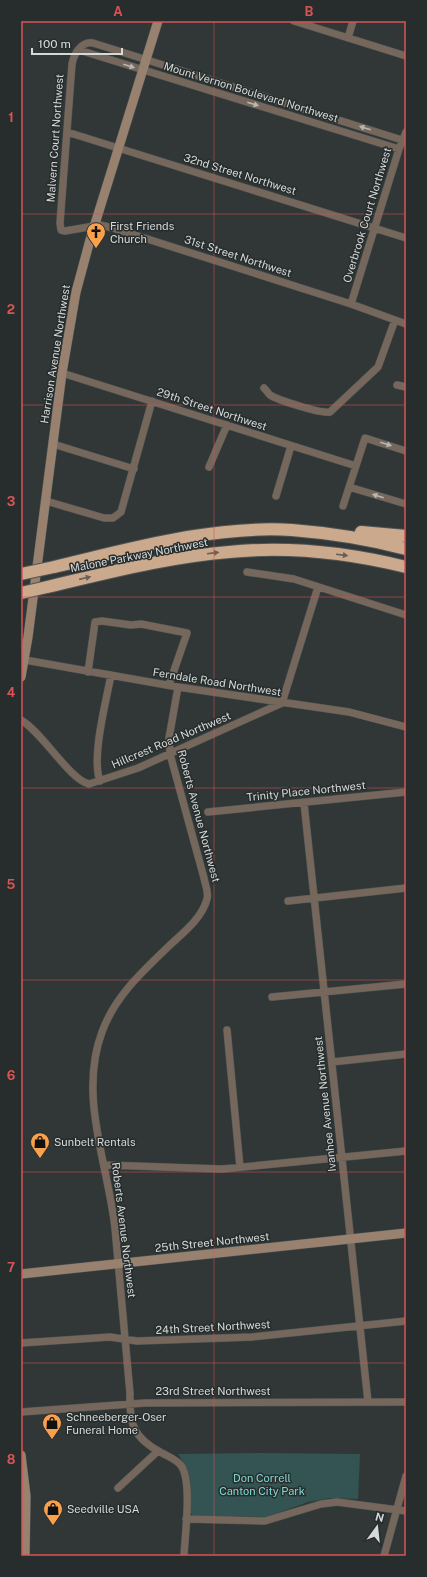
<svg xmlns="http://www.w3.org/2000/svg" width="427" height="1577" viewBox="0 0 427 1577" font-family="'Public Sans',sans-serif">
  <rect width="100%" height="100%" fill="#313737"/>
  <path fill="#335452" d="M263,1453L360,1454L358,1499L330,1498L308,1502L267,1517L193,1516L190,1512C191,1487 193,1476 178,1454Z"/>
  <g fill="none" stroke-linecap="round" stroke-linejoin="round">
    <defs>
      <path id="street" d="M294,21L406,56
        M348,38L353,21
        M79,50L399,149
        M67,132L406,238
        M402,140L93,43C81,41 74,54 72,64L60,223L61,230L65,231L100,225L113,228L351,304L406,324
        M351,304L399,149L406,132
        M62,373L356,466
        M397,385L406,387
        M264,388C266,390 268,393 270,395C278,400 321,414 330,412L378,367L395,320
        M53,444L134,469
        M209,467L227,425
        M349,487L406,504
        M276,496L291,446
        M46,501L104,518H113L121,512L152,401
        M343,506L365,438L406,451
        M247,572L294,579L406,615
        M25,660L178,687L349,712L406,727
        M88,672L95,622L102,621L131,625L141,624L187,633L169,685
        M178,687L169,738L170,754L204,878C205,885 209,892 207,899C202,918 184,932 170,945C143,971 115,996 102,1032C78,1096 108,1164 115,1228C120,1283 125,1338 130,1393C129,1424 133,1438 162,1453C169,1457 178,1460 182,1467C192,1485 185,1534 184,1556
        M21,720C43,733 69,779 89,784L138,768L282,703L318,587
        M100,781C91,758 106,702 111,675
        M304,803L368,1402
        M208,812L406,792
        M288,901L406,888
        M272,997L406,984
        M227,1030L240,1167
        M332,1062L406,1054
        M105,1165L222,1169L406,1151
        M21,1343L110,1337L137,1341L252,1337L406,1321
        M21,1412L145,1403L406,1402
        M118,1488L158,1451
        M186,1519L265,1521L321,1504L337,1502L406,1511
        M384,1556L406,1476"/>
      <path id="secondary" d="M21,677L28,637L62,373L76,292L90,240L158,21
        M21,1274L406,1233
        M21,1455L26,1496L25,1556"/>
      <path id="highway" d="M361,532L406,536
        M54,567C130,549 213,525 292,530C330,533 369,539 406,549
        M47,587C107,573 167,557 229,552C288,546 349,553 406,567"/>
    </defs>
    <use href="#street" stroke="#4f5454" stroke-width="8"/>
    <use href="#secondary" stroke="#4f5454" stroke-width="10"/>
    <use href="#highway" stroke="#4f5454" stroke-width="14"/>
    <use href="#street" stroke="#75675b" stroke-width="7"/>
    <use href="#secondary" stroke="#98826f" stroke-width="9"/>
    <use href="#highway" stroke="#cba98c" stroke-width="12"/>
    <defs>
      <path id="highway-bridge" d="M21,574L54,567
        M21,593L47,587"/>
    </defs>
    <use href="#highway-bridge" stroke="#4f5454" stroke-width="14" stroke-linecap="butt"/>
    <use href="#highway-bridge" stroke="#cba98c" stroke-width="12"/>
  </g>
  <defs><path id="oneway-solid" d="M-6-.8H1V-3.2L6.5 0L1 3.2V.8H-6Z"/></defs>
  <g fill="#b8b7b2">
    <use href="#oneway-solid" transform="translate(129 66) rotate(18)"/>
    <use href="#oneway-solid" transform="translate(253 104) rotate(17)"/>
    <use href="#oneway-solid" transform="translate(365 128) rotate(-163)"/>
    <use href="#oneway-solid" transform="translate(386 444) rotate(17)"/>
    <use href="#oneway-solid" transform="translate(378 496) rotate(-163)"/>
  </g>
  <g fill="#695f53">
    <use href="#oneway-solid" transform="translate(213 553) rotate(-7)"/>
    <use href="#oneway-solid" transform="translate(342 555) rotate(7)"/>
    <use href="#oneway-solid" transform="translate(85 578) rotate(-13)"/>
  </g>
  <path fill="none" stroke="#d65454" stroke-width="1" stroke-opacity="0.55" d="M214,21V1556M21,214H406M21,405H406M21,597H406M21,788H406M21,980H406M21,1172H406M21,1363H406"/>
  <defs>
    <symbol id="church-pin" viewBox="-11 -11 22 30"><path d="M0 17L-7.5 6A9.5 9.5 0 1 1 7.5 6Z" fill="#f8a04b" stroke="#272d2d"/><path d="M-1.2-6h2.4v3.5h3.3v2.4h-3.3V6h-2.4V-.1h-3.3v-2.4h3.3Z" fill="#111"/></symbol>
    <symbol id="shop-pin" viewBox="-11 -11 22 30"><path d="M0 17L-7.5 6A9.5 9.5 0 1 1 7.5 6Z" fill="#f8a04b" stroke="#272d2d"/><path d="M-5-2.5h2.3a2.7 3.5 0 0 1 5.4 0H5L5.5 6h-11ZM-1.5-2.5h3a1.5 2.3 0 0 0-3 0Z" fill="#111"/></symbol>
  </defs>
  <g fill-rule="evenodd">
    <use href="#church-pin" x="85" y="221" width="22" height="30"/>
    <use href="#shop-pin" x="29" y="1131" width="22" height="30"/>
    <use href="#shop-pin" x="41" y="1412" width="22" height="30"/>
    <use href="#shop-pin" x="42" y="1498" width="22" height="30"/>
  </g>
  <g text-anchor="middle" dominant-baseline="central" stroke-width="3" stroke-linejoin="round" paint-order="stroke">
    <g font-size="11" fill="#d5d9d8" stroke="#272d2d">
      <text transform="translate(251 92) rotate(17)">Mount Vernon Boulevard Northwest</text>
      <text transform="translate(55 138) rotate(-86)">Malvern Court Northwest</text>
      <text transform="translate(240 174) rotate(17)">32nd Street Northwest</text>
      <text transform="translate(367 215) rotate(-73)">Overbrook Court Northwest</text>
      <text transform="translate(238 256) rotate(18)">31st Street Northwest</text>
      <text transform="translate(55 354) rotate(-81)">Harrison Avenue Northwest</text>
      <text transform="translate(212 409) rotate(18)">29th Street Northwest</text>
      <text transform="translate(139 555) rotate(-11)">Malone Parkway Northwest</text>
      <text transform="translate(217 682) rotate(9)">Ferndale Road Northwest</text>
      <text transform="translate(171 740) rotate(-23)">Hillcrest Road Northwest</text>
      <text transform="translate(306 791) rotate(-6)">Trinity Place Northwest</text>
      <text transform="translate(199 816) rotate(75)">Roberts Avenue Northwest</text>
      <text transform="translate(325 1104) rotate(-96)">Ivanhoe Avenue Northwest</text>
      <text transform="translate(124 1230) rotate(83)">Roberts Avenue Northwest</text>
      <text transform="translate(212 1242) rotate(-6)">25th Street Northwest</text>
      <text transform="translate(213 1327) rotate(-3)">24th Street Northwest</text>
      <text x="213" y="1391">23rd Street Northwest</text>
    </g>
    <g font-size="11" fill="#d5d9d8" stroke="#272d2d" text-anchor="start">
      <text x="110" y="226">First Friends<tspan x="110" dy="13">Church</tspan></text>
      <text x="54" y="1142">Sunbelt Rentals</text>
      <text x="66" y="1417">Schneeberger-Oser<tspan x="66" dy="13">Funeral Home</tspan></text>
      <text x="67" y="1509">Seedville USA</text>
    </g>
    <g font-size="11" fill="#80d9d5" stroke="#272d2d">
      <text x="262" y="1478">Don Correll<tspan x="262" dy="13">Canton City Park</tspan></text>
    </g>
  </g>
  <rect width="427" height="1577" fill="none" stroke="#272d2d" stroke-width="44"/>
  <g transform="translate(377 1527) rotate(15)" stroke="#272d2d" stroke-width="3" paint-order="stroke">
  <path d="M0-3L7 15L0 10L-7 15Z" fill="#d5d9d8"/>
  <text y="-6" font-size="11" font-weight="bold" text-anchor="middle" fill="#d5d9d8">N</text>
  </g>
  <path d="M32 48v6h90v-6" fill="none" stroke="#d5d9d8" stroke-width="2"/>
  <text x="38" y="48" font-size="12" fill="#d5d9d8" stroke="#272d2d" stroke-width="3" paint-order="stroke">100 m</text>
  <rect x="22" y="22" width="383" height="1533" fill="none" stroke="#d65454" stroke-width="1.5"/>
  <g font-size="13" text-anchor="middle" font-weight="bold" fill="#d65454">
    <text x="118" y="16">A</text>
    <text x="309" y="16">B</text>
    <text x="11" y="122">1</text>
    <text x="11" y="314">2</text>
    <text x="11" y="506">3</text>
    <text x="11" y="697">4</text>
    <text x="11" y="889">5</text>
    <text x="11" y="1080">6</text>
    <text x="11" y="1272">7</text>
    <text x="11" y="1464">8</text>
  </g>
</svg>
